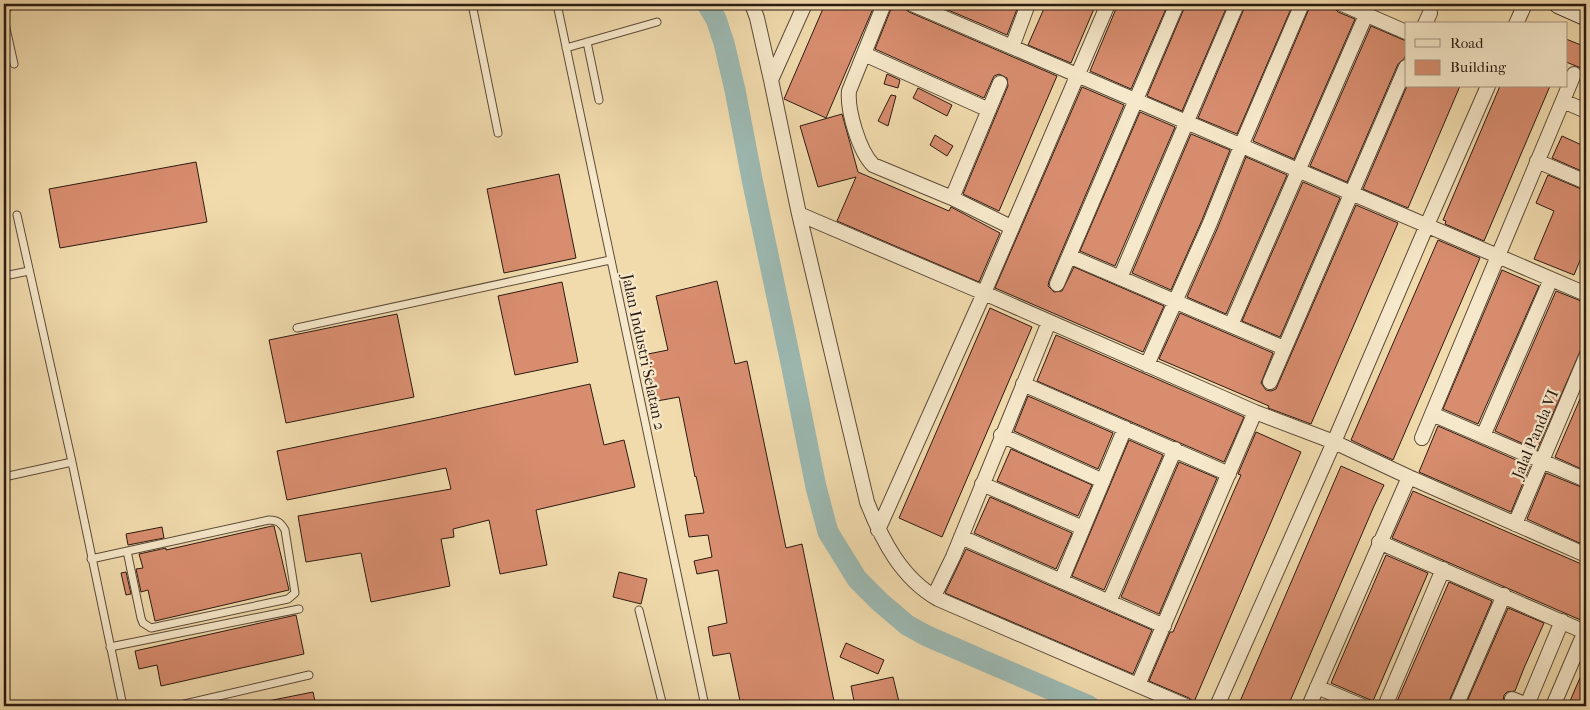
<svg xmlns="http://www.w3.org/2000/svg" width="1590" height="710" viewBox="0 0 1590 710" font-family="'IM FELL French Canon',serif">
  <rect width="100%" height="100%" fill="#f1dbad"/>
  <filter id="stains"><feTurbulence type="fractalNoise" baseFrequency=".004" numOctaves="4"/><feColorMatrix values="0 0 0 0 .2 0 0 0 0 .09 0 0 0 0 .02 0 0 0 .5 -.17"/></filter>
  <radialGradient id="worn" r=".72"><stop offset=".6" stop-color="#630" stop-opacity="0"/><stop offset="1" stop-color="#630" stop-opacity=".3"/></radialGradient>
  <g fill="none" stroke-linecap="round" stroke-linejoin="round">
    <path stroke="#9cb9b2" stroke-width="21" d="M707,4L716,19L724,43L735,90L753,184L791,363L816,487L828,532L857,579L880,602L907,625L927,636L1089,706"/>
  </g>
  <path fill="#d88d6f" stroke="#2c1b12" d="M825,4H875L826,118L784,99Z
    M893,4H903L905,9L909,12L1057,76L999,211L963,194L1008,86L1007,78L999,74L994,76L984,98L875,49Z
    M934,4H1019L1007,35Z
    M1046,4H1096L1071,63L1028,45Z
    M1118,4H1168L1131,89L1090,71Z
    M1186,4H1228L1182,111L1147,96Z
    M1246,4H1293L1237,134L1198,118Z
    M1311,4H1333L1335,9L1338,12L1355,19L1294,159L1253,141Z
    M1371,26L1406,41V54L1404,59L1398,64L1347,182L1310,166Z
    M1566,39L1586,47V70L1566,62Z
    M887,74L900,80L898,88L884,84Z
    M1407,86H1460L1408,208L1363,189Z
    M1500,86H1550L1484,241L1445,224L1446,221L1443,220Z
    M1082,87L1124,105L1049,281L1048,286L1054,292L1062,291L1074,267L1164,306L1143,352L995,288Z
    M918,88L952,105L947,116L913,98Z
    M891,95L896,96L888,126L878,121Z
    M1140,112L1175,127L1115,266L1080,251Z
    M842,114L858,172L949,211L951,207L1000,233L979,282L837,221L856,177L818,187L800,126Z
    M1191,134L1230,150L1202,220L1171,290L1132,273Z
    M935,135L953,146L947,156L930,145Z
    M1562,136L1586,147V173L1552,158Z
    M1246,157L1287,175L1226,314L1187,297L1218,227Z
    M196,162L207,222L60,248L49,189Z
    M559,174L576,258L504,273L487,189Z
    M1548,175L1586,191V246L1574,275L1534,259L1554,211L1536,203Z
    M1303,182L1340,198L1280,337L1242,321Z
    M1356,205L1398,223L1311,424L1268,408L1269,406L1159,359L1180,313L1273,353L1261,383L1266,390L1271,391L1276,389Z
    M1438,240L1480,258L1393,460L1351,440Z
    M1502,270L1539,286L1478,424L1443,409Z
    M717,281L735,364L747,361L786,548L802,544L835,706H745L744,700L740,701L730,653L713,656L708,627L727,623L718,570L697,574L694,561L712,557L708,535L689,537L685,515L704,513L696,476L695,477L679,397L657,401L648,354L668,350L656,296Z
    M562,282L578,362L515,375L498,296Z
    M1556,291L1586,303V338L1537,450L1495,431Z
    M990,308L1032,327L942,537L899,518Z
    M397,314L414,397L286,423L269,340Z
    M1056,335L1244,417L1224,462L1037,381Z
    M590,384L604,445L624,440L635,487L536,510L547,565L500,574L489,520L453,529L454,537L441,539L450,586L371,602L361,553L306,562L298,516L451,489L446,468L287,500L277,451L436,418Z
    M1586,385V471L1555,457Z
    M1028,396L1113,433L1098,469L1014,431Z
    M1438,426L1530,466L1511,512L1419,472Z
    M1256,432L1301,452L1194,702L1189,698L1149,681L1170,632H1173L1233,493L1241,475L1238,474Z
    M1129,440L1163,455L1104,590L1072,576Z
    M1011,449L1092,485L1078,516L997,481Z
    M1179,462L1217,478L1159,614L1121,597Z
    M1341,466L1384,485L1374,506L1288,706H1238Z
    M1546,473L1586,489V546L1527,519Z
    M1413,491L1586,566V613L1583,621L1392,538Z
    M990,497L1072,533L1056,569L974,533Z
    M272,526H274L289,590L155,621L148,590L141,592L136,569L143,568L139,554L166,548V550Z
    M162,527L164,538L128,545L126,534Z
    M966,549L1152,630L1133,674L945,593Z
    M1386,555L1428,573L1373,701L1331,683Z
    M126,572L131,594L126,595L121,573Z
    M619,572L647,579L641,604L613,597Z
    M1449,582L1492,601L1447,706H1395Z
    M1508,608L1544,623L1524,668L1515,691L1507,692L1504,695L1503,701L1507,706H1465Z
    M296,615L304,654L161,686L157,665L139,669L135,651Z
    M846,643L884,660L878,674L840,657Z
    M1586,664V706H1568L1573,694Z
    M893,677L900,706H855L851,686Z
    M313,692L316,706H264L263,702Z"/>
  <g fill="none" stroke-linecap="round" stroke-linejoin="round">
    <defs>
      <path id="lane" d="M11,4L5,11V24L14,64
        M472,4L498,133
        M557,4L705,706
        M587,42L599,100
        M566,48L657,22
        M17,215L72,462L123,706
        M4,276L29,271
        M297,328L610,260
        M4,477L72,462
        M91,559L269,520C278,520 281,523 285,530L295,593L288,599L151,628L143,623L141,618L127,551
        M639,610L663,706
        M110,647L299,609
        M176,706L309,675"/>
      <path id="street" d="M752,4L757,18L771,80L799,214L867,502C882,540 901,578 938,599L1186,706
        M884,4L849,91C847,110 859,151 873,165L952,198L1011,227
        M912,4L1586,294
        M1342,4L1406,32
        M1425,24L1430,13
        M1516,24L1525,4
        M1012,47L1028,4
        M864,54L989,110
        M771,80L805,4
        M1563,101L1586,111
        M1537,161L1586,182
        M952,198L1000,83
        M799,214L984,293L1255,412L1334,442L1409,477L1586,555
        M1069,256L1284,348
        M1120,278L1237,4
        M1057,284L1177,4
        M1231,325L1366,15
        M1147,365L1210,223L1241,146L1302,4
        M1270,382L1406,67
        M1023,384L1229,474
        M1432,414L1586,480
        M1001,435L1103,481
        M1483,436L1551,279
        M1422,438L1574,74
        M982,484L1083,528
        M1515,524L1586,357
        M878,530L984,293L1108,4
        M961,537L1164,626
        M1379,542L1585,632
        M1061,581L1125,428
        M934,596L953,557L1049,322
        M1109,602L1175,449
        M1138,685L1255,412
        M1317,687L1362,706
        M1512,699L1530,706
        M1527,705L1562,621
        M1217,706L1334,442L1427,225L1488,86
        M1309,706L1409,477
        M1385,706L1443,569
        M1456,706L1504,595
        M1553,706L1586,629"/>
      <path id="secondary" d="M1559,4L1586,16"/>
    </defs>
    <use href="#lane" stroke="#5d4b39" stroke-width="9"/>
    <use href="#street" stroke="#5d4b39" stroke-width="16"/>
    <use href="#secondary" stroke="#2c1b12" stroke-width="21"/>
    <use href="#lane" stroke="#f6e8ca" stroke-width="7"/>
    <use href="#street" stroke="#f6e8ca" stroke-width="14"/>
    <use href="#secondary" stroke="#f6e8ca" stroke-width="19"/>
  </g>
  <g text-anchor="middle" dominant-baseline="central" stroke-width="4.5" stroke-linejoin="round" paint-order="stroke">
    <g font-size="16" fill="#2c1b12" stroke="#f6e8ca">
      <text transform="translate(644 352) rotate(78)">Jalan Industri Selatan 2</text>
      <text transform="translate(1535 434) rotate(-67)">Jalal Panda VI</text>
    </g>
  </g>
  <rect width="1590" height="710" fill="none" stroke="#f1dbad" stroke-width="20"/>
  <rect x="5" y="5" width="1580" height="700" fill="none" stroke="#2c1b12" stroke-width="2.5"/>
  <rect x="10" y="10" width="1570" height="690" fill="none" stroke="#2c1b12"/>
  <rect x="1405" y="22" width="162" height="65" fill="#f6e8ca" stroke="#a59680"/>
  <rect x="1415" y="39" width="25" height="8" fill="#f6e8ca" stroke="#a59680"/>
  <text x="1450" y="48" font-size="15" fill="#2c1b12">Road</text>
  <rect x="1415" y="60" width="25" height="15" fill="#d88d6f" stroke="#a59680"/>
  <text x="1450" y="72" font-size="15" fill="#2c1b12">Building</text>
  <rect width="100%" height="100%" filter="url(#stains)"/>
  <rect width="100%" height="100%" fill="url(#worn)"/>
</svg>
